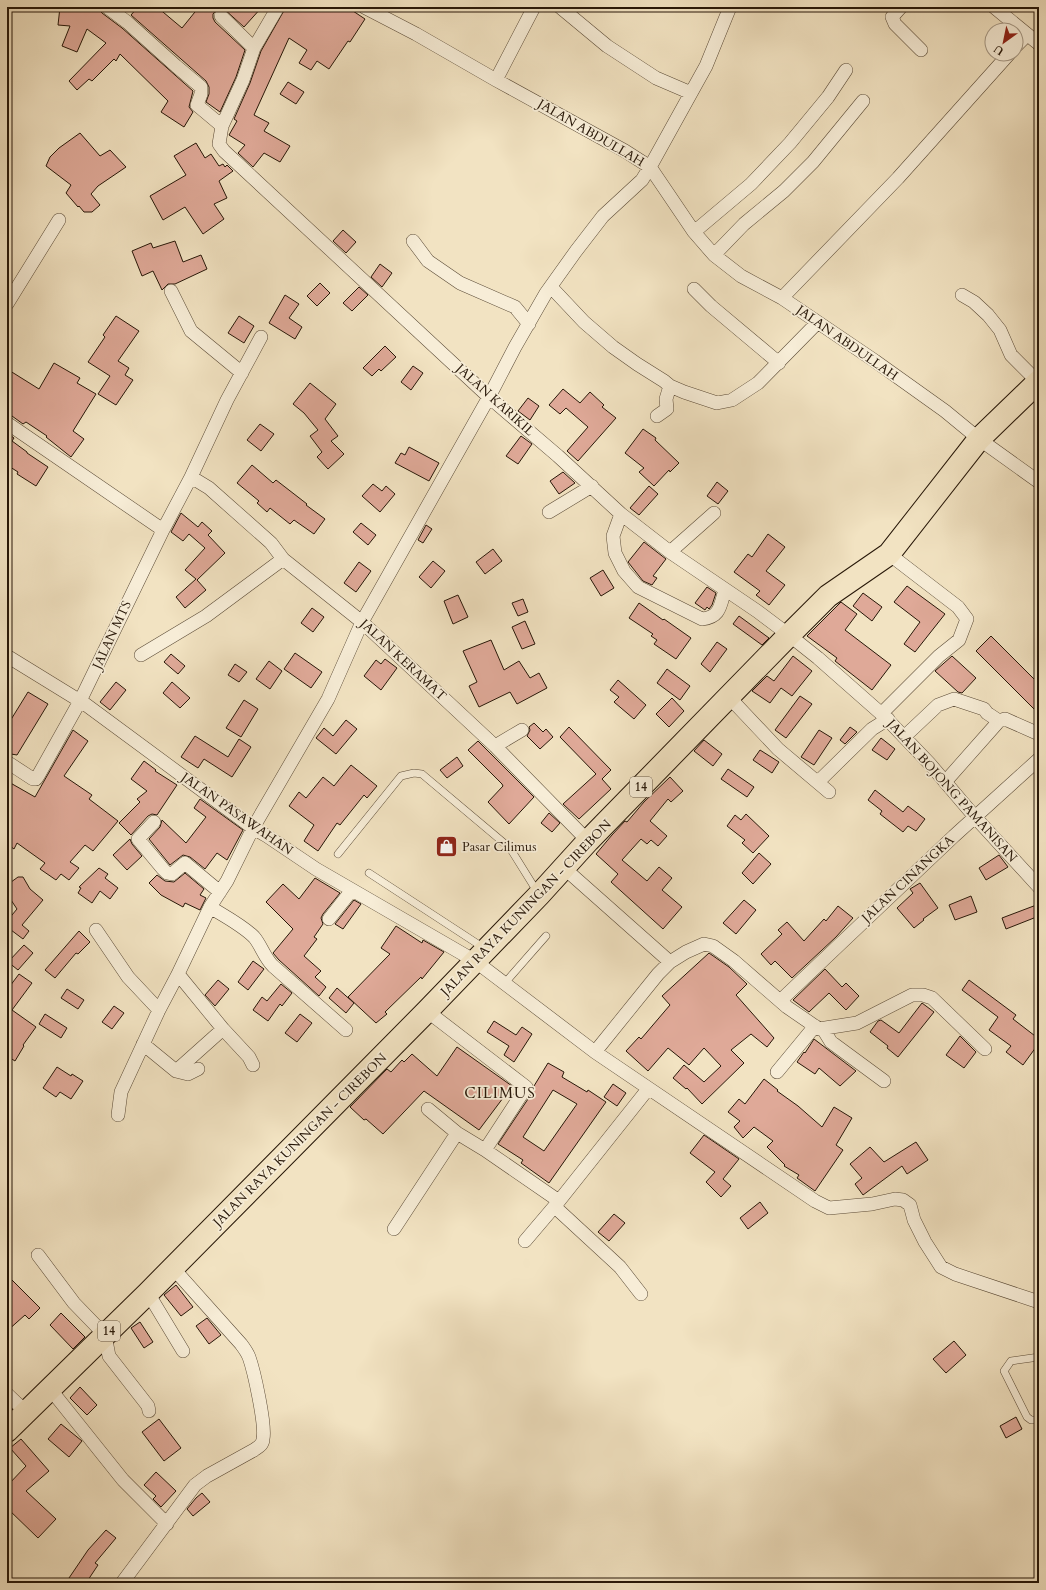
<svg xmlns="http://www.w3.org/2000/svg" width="1046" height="1590" viewBox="0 0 1046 1590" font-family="Cardo,serif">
  <rect width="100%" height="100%" fill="#f2e3c2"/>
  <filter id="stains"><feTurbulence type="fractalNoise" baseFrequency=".005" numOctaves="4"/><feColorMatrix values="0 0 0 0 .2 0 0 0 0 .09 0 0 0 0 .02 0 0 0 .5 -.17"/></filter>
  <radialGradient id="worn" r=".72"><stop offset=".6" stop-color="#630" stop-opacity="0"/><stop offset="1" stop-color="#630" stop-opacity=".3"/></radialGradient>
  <path fill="#dfa998" stroke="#271708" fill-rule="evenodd" d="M60,7H97L102,13L122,28L193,91L189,107L193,112L184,127L161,112L168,101L120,54L116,61L114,59L92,81L89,79L77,90L69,81L106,43L87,29L77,52L62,46L70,26L58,25Z
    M138,7H157L182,28L199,7H262L244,27L223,8H218L213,14V18L215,22L245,50L236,77L220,112L206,102L209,94V87L206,81L131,15Z
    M286,7H347L365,19L350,42L348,41L329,69L317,61L311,70L299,63L307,50L289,38L254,115L269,123L264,131L290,146L280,162L264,153L253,167L238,153L245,145L229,135L237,121L234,119L250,83L261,51Z
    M288,82L304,92L296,104L280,94Z
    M80,133L100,156L110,150L126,167L98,186L91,194L100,205L92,212H84L79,206L78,207L66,193L71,185L46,166L50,157L59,148Z
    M196,143L205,158L211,154L219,166L223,164L225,167L227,165L233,171L219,181L227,198L214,204L224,219L203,234L185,207L163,220L150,196L186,175L174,156Z
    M343,230L356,242L346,253L333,241Z
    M175,241L183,262L201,255L207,269L175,284H168L162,290L153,271L142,276L132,251L151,243L153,248Z
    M380,264L392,273L382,287L371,277Z
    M320,283L330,293L317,306L307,296Z
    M359,287L368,295L352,311L343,303Z
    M285,295L299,304L289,318L302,327L295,339L269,323Z
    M116,316L139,331L118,361L129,368L125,375L133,380L116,405L98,394L110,376L88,362L105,337L103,335Z
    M239,316L254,326L244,343L228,333Z
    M385,346L396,357L381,371L379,369L372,376L363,368Z
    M54,363L80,378L77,383L96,394L73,431L84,439L71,457L46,437L47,436L26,422L23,424L12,416L7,415V369L39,389Z
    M413,366L423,373L411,390L401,382Z
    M310,383L336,404L325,419L338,436L331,441L344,454L328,469L317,457L322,452L310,436L318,430L304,413L293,404Z
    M563,389L580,403L590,392L604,405L602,407L616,418L578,461L567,451L588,427L566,408L560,414L549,405Z
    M528,398L539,406L530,420L518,411Z
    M260,424L274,434L261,451L247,440Z
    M643,429L656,438L655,440L679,463L670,472L669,470L654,486L639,472L644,468L625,453Z
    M7,433L14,438L12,441L27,452V453L48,467L36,486L17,474L18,472L7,465Z
    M521,436L532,444L518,464L506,456Z
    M409,447L439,463L429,481L395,463L401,453L405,455Z
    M252,465L273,483L276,480L307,504L306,505L325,519L314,534L294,520L290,524L270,508L267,512L257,503L259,501L237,483Z
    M563,472L575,483L559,494L550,481Z
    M717,482L728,491L718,504L707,496Z
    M373,484L382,491L386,486L395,494L380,512L362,496Z
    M649,486L658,494L639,515L630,508Z
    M181,513L198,527L202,522L212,531L208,535L225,553L197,580L206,590L185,608L176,597L196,579L185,570L205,548L189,534L183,541L171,532Z
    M361,523L376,535L368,545L353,532Z
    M426,525L432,529L423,543L418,540Z
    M768,534L785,547L766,571L785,585L769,605L756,595L760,591L734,572L748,554L752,557Z
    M644,542L666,559L653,576L657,578L652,585L643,581L628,562Z
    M493,549L502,561L485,574L476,562Z
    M433,561L445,571L431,588L419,577Z
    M359,562L371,571L356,592L344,583Z
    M603,570L614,588L601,596L590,578Z
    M907,586L945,614L915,652L904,644L920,622L894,602Z
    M707,587L716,593L712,605L709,609L707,607L705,610L695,603Z
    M863,593L882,607L872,621L853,606Z
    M458,595L468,617L453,624L444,601Z
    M523,599L528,612L518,616L512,603Z
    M841,602L857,614L845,630L891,665L872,690L835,661L837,658L807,636Z
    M639,603L663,620L664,619L691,638L676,659L654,644L657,640L651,636L653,634L629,618Z
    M312,608L324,617L313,632L301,623Z
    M739,616L769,638L762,645L733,624Z
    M525,621L535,644L522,649L512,627Z
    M991,636L1039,684V714L976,651Z
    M491,640L504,670L519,661L530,678L539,673L547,688L517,704L510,692L479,707L469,686L477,682L463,651Z
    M717,642L727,649L710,672L701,664Z
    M295,653L322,672L311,688L284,669Z
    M171,654L185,666L178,674L164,662Z
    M793,656L812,671L792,696L781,688L770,703L752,691L767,676L774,681Z
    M952,656L976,678L962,693L958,692L935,671Z
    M385,659L397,668L381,690L364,676L376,660L381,664Z
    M269,661L282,671L270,689L256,679Z
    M235,664L247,672L239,682L228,675Z
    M667,669L690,686L680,700L657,683Z
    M618,680L646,705L634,719L614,702L619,697L610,690Z
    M116,682L126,690L110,710L100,702Z
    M172,682L190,698L180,708L163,693Z
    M28,692L48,704L17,755L11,754L7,750V726Z
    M800,696L812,704L786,738L775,730Z
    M672,698L684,711L669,727L656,714Z
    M244,700L258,709L241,737L226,728Z
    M346,720L357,729L336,754L316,738L324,728L333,736Z
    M534,723L543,732L546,729L553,737L540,749L527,736L530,730L529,727Z
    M569,727L611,770L602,779L611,789L579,819L563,804L596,774L560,737Z
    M850,727L857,732L845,744L840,740Z
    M73,730L88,741L64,776L92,795L89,799L118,821L93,851L85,845L70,862L79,868L69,880L61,874L56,880L40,869L45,863L17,843L14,849L7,844V781L35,797Z
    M819,730L832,738L814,765L801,757Z
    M195,736L228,757L239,739L251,747L232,777L204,759L198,768L181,757Z
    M881,738L895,749L887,760L872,750Z
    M704,740L722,754L713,766L694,751Z
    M478,741L534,797L509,824L488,802L503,786L502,784L468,750Z
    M760,750L779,762L772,773L753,760Z
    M457,757L463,766L447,778L440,770Z
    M144,761L156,770L155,771L177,785L157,815L152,814L148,816L131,835L119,823L140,802L137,799L147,791L131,779Z
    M351,765L377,786L367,798L364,795L340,825L337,823L318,851L304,841L314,825L289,806L299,792L306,798L323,777L334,786Z
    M728,769L754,787L747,797L721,779Z
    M670,777L683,791L671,802L668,799L650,821L667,836L658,846L651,840L647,844L641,839L622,860L647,881L659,867L672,878L662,890L682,907L663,929L611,882L618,874L596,854L612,835L625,821L627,822L644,802Z
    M875,790L903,812L908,806L925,819L916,831L908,826L903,832L880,814L882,811L868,800Z
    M200,799L243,830L227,860L217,853L205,869L190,857L183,855L170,865L149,839L160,827L162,820L186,843L206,817L194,808Z
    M549,813L560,823L552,832L541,823Z
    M746,814L769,836L753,853L742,843L745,840L727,826L735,815L741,820Z
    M130,839L132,844L142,856L127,870L113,855Z
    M759,853L771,864L753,884L742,873Z
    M999,855L1008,867L986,880L979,868Z
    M99,868L108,874L105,878L118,888L110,899L100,891L92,903L78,893L81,888L79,887Z
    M185,873L204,889L200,895L206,898L200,910L185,903L183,907L161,895L149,883L157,875L165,881L174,882Z
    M18,877H23L30,889L43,900L22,925L29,931L23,939L7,927V921L17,909L7,894V885Z
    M315,878L340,893L323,914L321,918L323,924L314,937L317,939L304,956L321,971L315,977L326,987L319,996L279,960L273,953L293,929L266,902L283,884L299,899Z
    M920,883L938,908L923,919L924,920L914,928L897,908L913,893L910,889Z
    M971,896L977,912L955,920L949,905Z
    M354,900L361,904L343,929L335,924Z
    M744,900L756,910L736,934L723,923Z
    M1039,904V916L1006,929L1002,918Z
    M838,906L853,918L836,937L792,978L775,961L771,965L761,954L782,934L778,930L787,922L804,941L824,919L826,921Z
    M396,926L422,943L423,940L444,952L422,979L421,977L385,1012L387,1014L376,1023L348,997L390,954L381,948Z
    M79,931L90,942L78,954L76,953L55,978L45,970Z
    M24,945L33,953L18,970L8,962Z
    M709,953L729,967L747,984L736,995L774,1038L767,1047L751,1034L731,1050L744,1063L702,1104L687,1088L686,1089L673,1078L684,1065L704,1082L721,1066L704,1048L689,1065L668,1048L648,1071L626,1051L639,1037L641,1039L670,1005L662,996Z
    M253,961L264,969L248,990L238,982Z
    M825,969L842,987L846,983L859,996L846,1010L829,993L809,1012L793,1000Z
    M19,974L32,983L12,1010L36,1027L23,1045L24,1046L15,1061L7,1056V990Z
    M218,980L229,989L215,1006L205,995Z
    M969,980L1016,1015L1013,1019L1039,1039V1043L1023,1065L1006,1052L1011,1046L989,1030L998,1017L962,990Z
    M281,984L292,993L282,1006L280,1004L268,1021L253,1010L262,997L267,1001Z
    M337,988L354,1003L346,1013L329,998Z
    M67,989L84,1000L78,1009L61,998Z
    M922,1003L934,1012L898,1057L887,1048L888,1046L870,1032L878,1021L881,1020L899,1033Z
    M114,1006L124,1013L112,1029L102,1022Z
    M45,1014L67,1028L61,1038L39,1024Z
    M300,1014L312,1023L297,1042L285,1033Z
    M494,1021L516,1035L522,1027L532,1034L514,1062L504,1055L509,1046L487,1032Z
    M960,1036L976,1052L964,1068L946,1055Z
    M814,1039L856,1071L840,1086L819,1068L815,1074L797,1062L804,1052L805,1053Z
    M457,1047L512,1086L479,1130L424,1091L383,1134L366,1119L364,1120L350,1107L387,1069L391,1072L402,1060L404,1062L412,1054L437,1076Z
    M548,1063L564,1072L562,1077L587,1092L588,1090L606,1102L549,1183L521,1163L523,1160L498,1144L532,1093L534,1086ZM553,1090L577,1104L544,1151L523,1137Z
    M57,1067L71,1076L72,1074L83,1081L71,1099L60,1092L56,1097L43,1088Z
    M764,1079L778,1090L777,1091L798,1106L822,1127L834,1107L852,1118L836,1145L843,1150L815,1191L797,1178L799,1175L784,1166L785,1165L767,1147L773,1141L754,1127L743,1138L734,1127L740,1121L728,1112L739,1099L745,1104Z
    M613,1084L626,1093L617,1106L604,1097Z
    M704,1135L739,1159L723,1179L731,1186L721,1197L706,1182L715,1172L690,1153Z
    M916,1142L928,1160L907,1174L902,1166L863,1195L855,1184L862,1178L850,1164L870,1147L884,1162Z
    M760,1202L768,1213L748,1229L740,1218Z
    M614,1214L625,1223L609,1241L598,1232Z
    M7,1275L40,1308L29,1319L25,1315L7,1331Z
    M176,1285L193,1307L181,1316L164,1295Z
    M61,1313L85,1337L73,1349L50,1325Z
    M207,1318L221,1335L209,1344L196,1326Z
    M140,1322L153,1342L144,1348L131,1328Z
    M954,1341L966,1355L946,1373L933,1359Z
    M80,1387L97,1405L87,1415L70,1398Z
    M1016,1417L1022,1429L1006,1438L1000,1426Z
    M159,1419L181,1448L164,1461L142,1432Z
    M61,1424L82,1441L69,1457L48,1439Z
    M21,1439L49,1471L26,1491L56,1519L38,1538L7,1508V1486L26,1466L10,1448Z
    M156,1472L176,1491L161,1507L153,1499L156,1496L144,1485Z
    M202,1493L210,1502L193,1516L187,1509L196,1498Z
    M106,1530L116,1538L95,1563L98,1565L86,1583H77L69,1578L88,1550Z"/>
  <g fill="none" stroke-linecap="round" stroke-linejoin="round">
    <defs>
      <path id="service" d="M338,854L401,776L414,773L422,774L510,848L538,893
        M369,873L484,948
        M504,984L546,936
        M1039,1357L1011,1361L1004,1371L1027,1417L1031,1420H1039"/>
      <path id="minor" d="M107,7L127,22L176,66L201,87V94L197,105L222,126
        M278,7L254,48L243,80L222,126L219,144L224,151L489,397L558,456L621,514L670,552L757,611L789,635L818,658L885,717L929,763L975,817L1039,887
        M364,7L416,34L496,80L625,151L650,167L694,232L714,255L741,276L782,298L875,361L945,411L979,439L1039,482
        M560,7L607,46L656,78L691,93
        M901,7L892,17L895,24L921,50
        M994,7L1039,44
        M221,16L254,48
        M1016,46L1027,35
        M496,80L534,7
        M694,232L751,184L790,143L828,97L846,70
        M413,241L428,261L460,283L515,307L529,324
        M714,255L744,224L784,191L813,162L863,101
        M551,287L584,322L613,347L637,364L664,381L670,386L684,392L717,403L732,400L758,383L817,323
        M694,289L711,306L779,363
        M171,291L191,331L242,373
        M962,295L974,302L988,315L1000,330L1011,355L1039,383
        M782,298L898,178L1009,54
        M7,304L59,220
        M657,416L667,409L666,399L670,386
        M7,423L163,530
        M191,477L227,400L261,337
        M549,512L592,486
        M621,514L613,536L615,553L624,571L638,587L702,619C721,617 720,605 725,590
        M670,552L714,513
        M141,655L206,616L283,559
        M7,656L85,704L253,828L267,836L316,869L475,961L595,1052L815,1201L829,1208L872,1204L895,1199L903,1200L910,1205L914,1220L925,1242L941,1267L955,1274L1039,1302
        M728,696L778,749L829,792
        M881,714L939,656L959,640L967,619L958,607L889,554
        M904,737L938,705L954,699L984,709L987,713L999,721L1005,719L1039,734
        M495,746L522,730
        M7,762L33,779H36L38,776L80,701L163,530L191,477L209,488L271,543L283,559L362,622L495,746L588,841
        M818,782L872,729L888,719
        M945,782L999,721
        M154,822L138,839L163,869L167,873L172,874L185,863L220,892
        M564,868L670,962
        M210,907C224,916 242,925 254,937C261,945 264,957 273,966L346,1030
        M329,919L352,890
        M96,930L128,977L159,1010
        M178,974L223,1029
        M780,1001L954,836L1039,759
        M427,1011L526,1087L525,1089L485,1150L457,1133L428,1109
        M823,1029L831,1042L884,1081
        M143,1044L176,1071L188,1074L198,1069
        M595,1052L658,974L670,962L686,952L704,944L713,946L734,961L787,1007L819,1029L857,1023L912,995H923L932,998L985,1049
        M176,1071L223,1029L249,1057L253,1065
        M777,1072L815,1026
        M118,1115L121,1092L159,1010L178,974L210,907L227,881L253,828L328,699L362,622L489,397L515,347L546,293L576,251L603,216L642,180L650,167L706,66L730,7
        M485,1150L559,1201L648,1089
        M555,1207L620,1267L641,1294
        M394,1229L457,1133
        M525,1241L559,1201
        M38,1255L74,1303L105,1335L109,1356L148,1406L149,1411
        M148,1293L183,1351
        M51,1390L123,1480L167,1524
        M7,1394L26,1412
        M122,1583L195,1485L207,1476L254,1450C258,1447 263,1445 263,1439C266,1425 254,1371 249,1357C247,1352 244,1348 241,1344L173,1268"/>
      <path id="trunk" d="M7,1431L148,1293L427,1011L539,895L588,841L789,635L828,596L889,554L979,439L1039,381"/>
    </defs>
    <use href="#service" stroke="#5a4a36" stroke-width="8"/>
    <use href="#minor" stroke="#5a4a36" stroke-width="14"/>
    <use href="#trunk" stroke="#271708" stroke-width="24"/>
    <use href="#service" stroke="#f7edd7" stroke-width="7"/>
    <use href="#minor" stroke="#f7edd7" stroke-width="13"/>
    <use href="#trunk" stroke="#f2e3c2" stroke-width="22"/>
  </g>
  <defs>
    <symbol id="shop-square" viewBox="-11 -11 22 22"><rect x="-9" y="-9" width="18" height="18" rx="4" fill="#8f2418" stroke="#f7edd7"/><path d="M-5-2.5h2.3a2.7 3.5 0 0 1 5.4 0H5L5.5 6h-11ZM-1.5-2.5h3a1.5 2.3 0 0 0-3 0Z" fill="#fff"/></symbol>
  </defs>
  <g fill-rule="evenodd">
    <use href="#shop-square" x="434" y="834" width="25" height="25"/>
  </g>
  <g text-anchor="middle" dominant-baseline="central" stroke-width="3.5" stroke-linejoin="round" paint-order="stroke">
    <g fill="#f7edd7" stroke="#655746" stroke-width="1">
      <rect x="630" y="777" width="22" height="20" rx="3"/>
      <rect x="98" y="1321" width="22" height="20" rx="3"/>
    </g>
    <g font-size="12" font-weight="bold" fill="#271708">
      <text x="641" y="787">14</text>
      <text x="109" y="1331">14</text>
    </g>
    <g font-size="13" fill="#271708" stroke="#f7edd7">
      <text transform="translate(591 133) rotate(30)">JALAN ABDULLAH</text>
      <text transform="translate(847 343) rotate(35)">JALAN ABDULLAH</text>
      <text transform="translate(495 400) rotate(42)">JALAN KARIKIL</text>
      <text transform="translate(112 635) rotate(-65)">JALAN MTS</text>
      <text transform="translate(403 660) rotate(43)">JALAN KERAMAT</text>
      <text transform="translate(952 791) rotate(48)">JALAN BOJONG PAMANISAN</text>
      <text transform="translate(237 814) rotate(35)">JALAN PASAWAHAN</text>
      <text transform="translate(908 879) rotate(-43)">JALAN CINANGKA</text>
      <text transform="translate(526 908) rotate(-46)">JALAN RAYA KUNINGAN - CIREBON</text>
      <text transform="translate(300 1140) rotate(-45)">JALAN RAYA KUNINGAN - CIREBON</text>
    </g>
    <g font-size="13" fill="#271708" stroke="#f7edd7" text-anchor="start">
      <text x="462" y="847">Pasar Cilimus</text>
    </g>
    <g font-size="15" letter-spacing="1" fill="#271708" stroke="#f7edd7">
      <text x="500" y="1093">CILIMUS</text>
    </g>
  </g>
  <rect width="1046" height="1590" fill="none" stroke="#f2e3c2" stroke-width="24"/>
  <rect x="8" y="8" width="1030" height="1574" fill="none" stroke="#271708" stroke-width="2"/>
  <rect x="12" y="12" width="1022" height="1566" fill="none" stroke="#271708"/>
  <g transform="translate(1004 42) rotate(213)"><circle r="19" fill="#f7edd7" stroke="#a49784"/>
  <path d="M0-3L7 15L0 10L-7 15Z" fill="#8f2418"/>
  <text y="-6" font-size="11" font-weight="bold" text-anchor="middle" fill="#271708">U</text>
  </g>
  <rect width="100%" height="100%" filter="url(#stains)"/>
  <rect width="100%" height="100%" fill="url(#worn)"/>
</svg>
